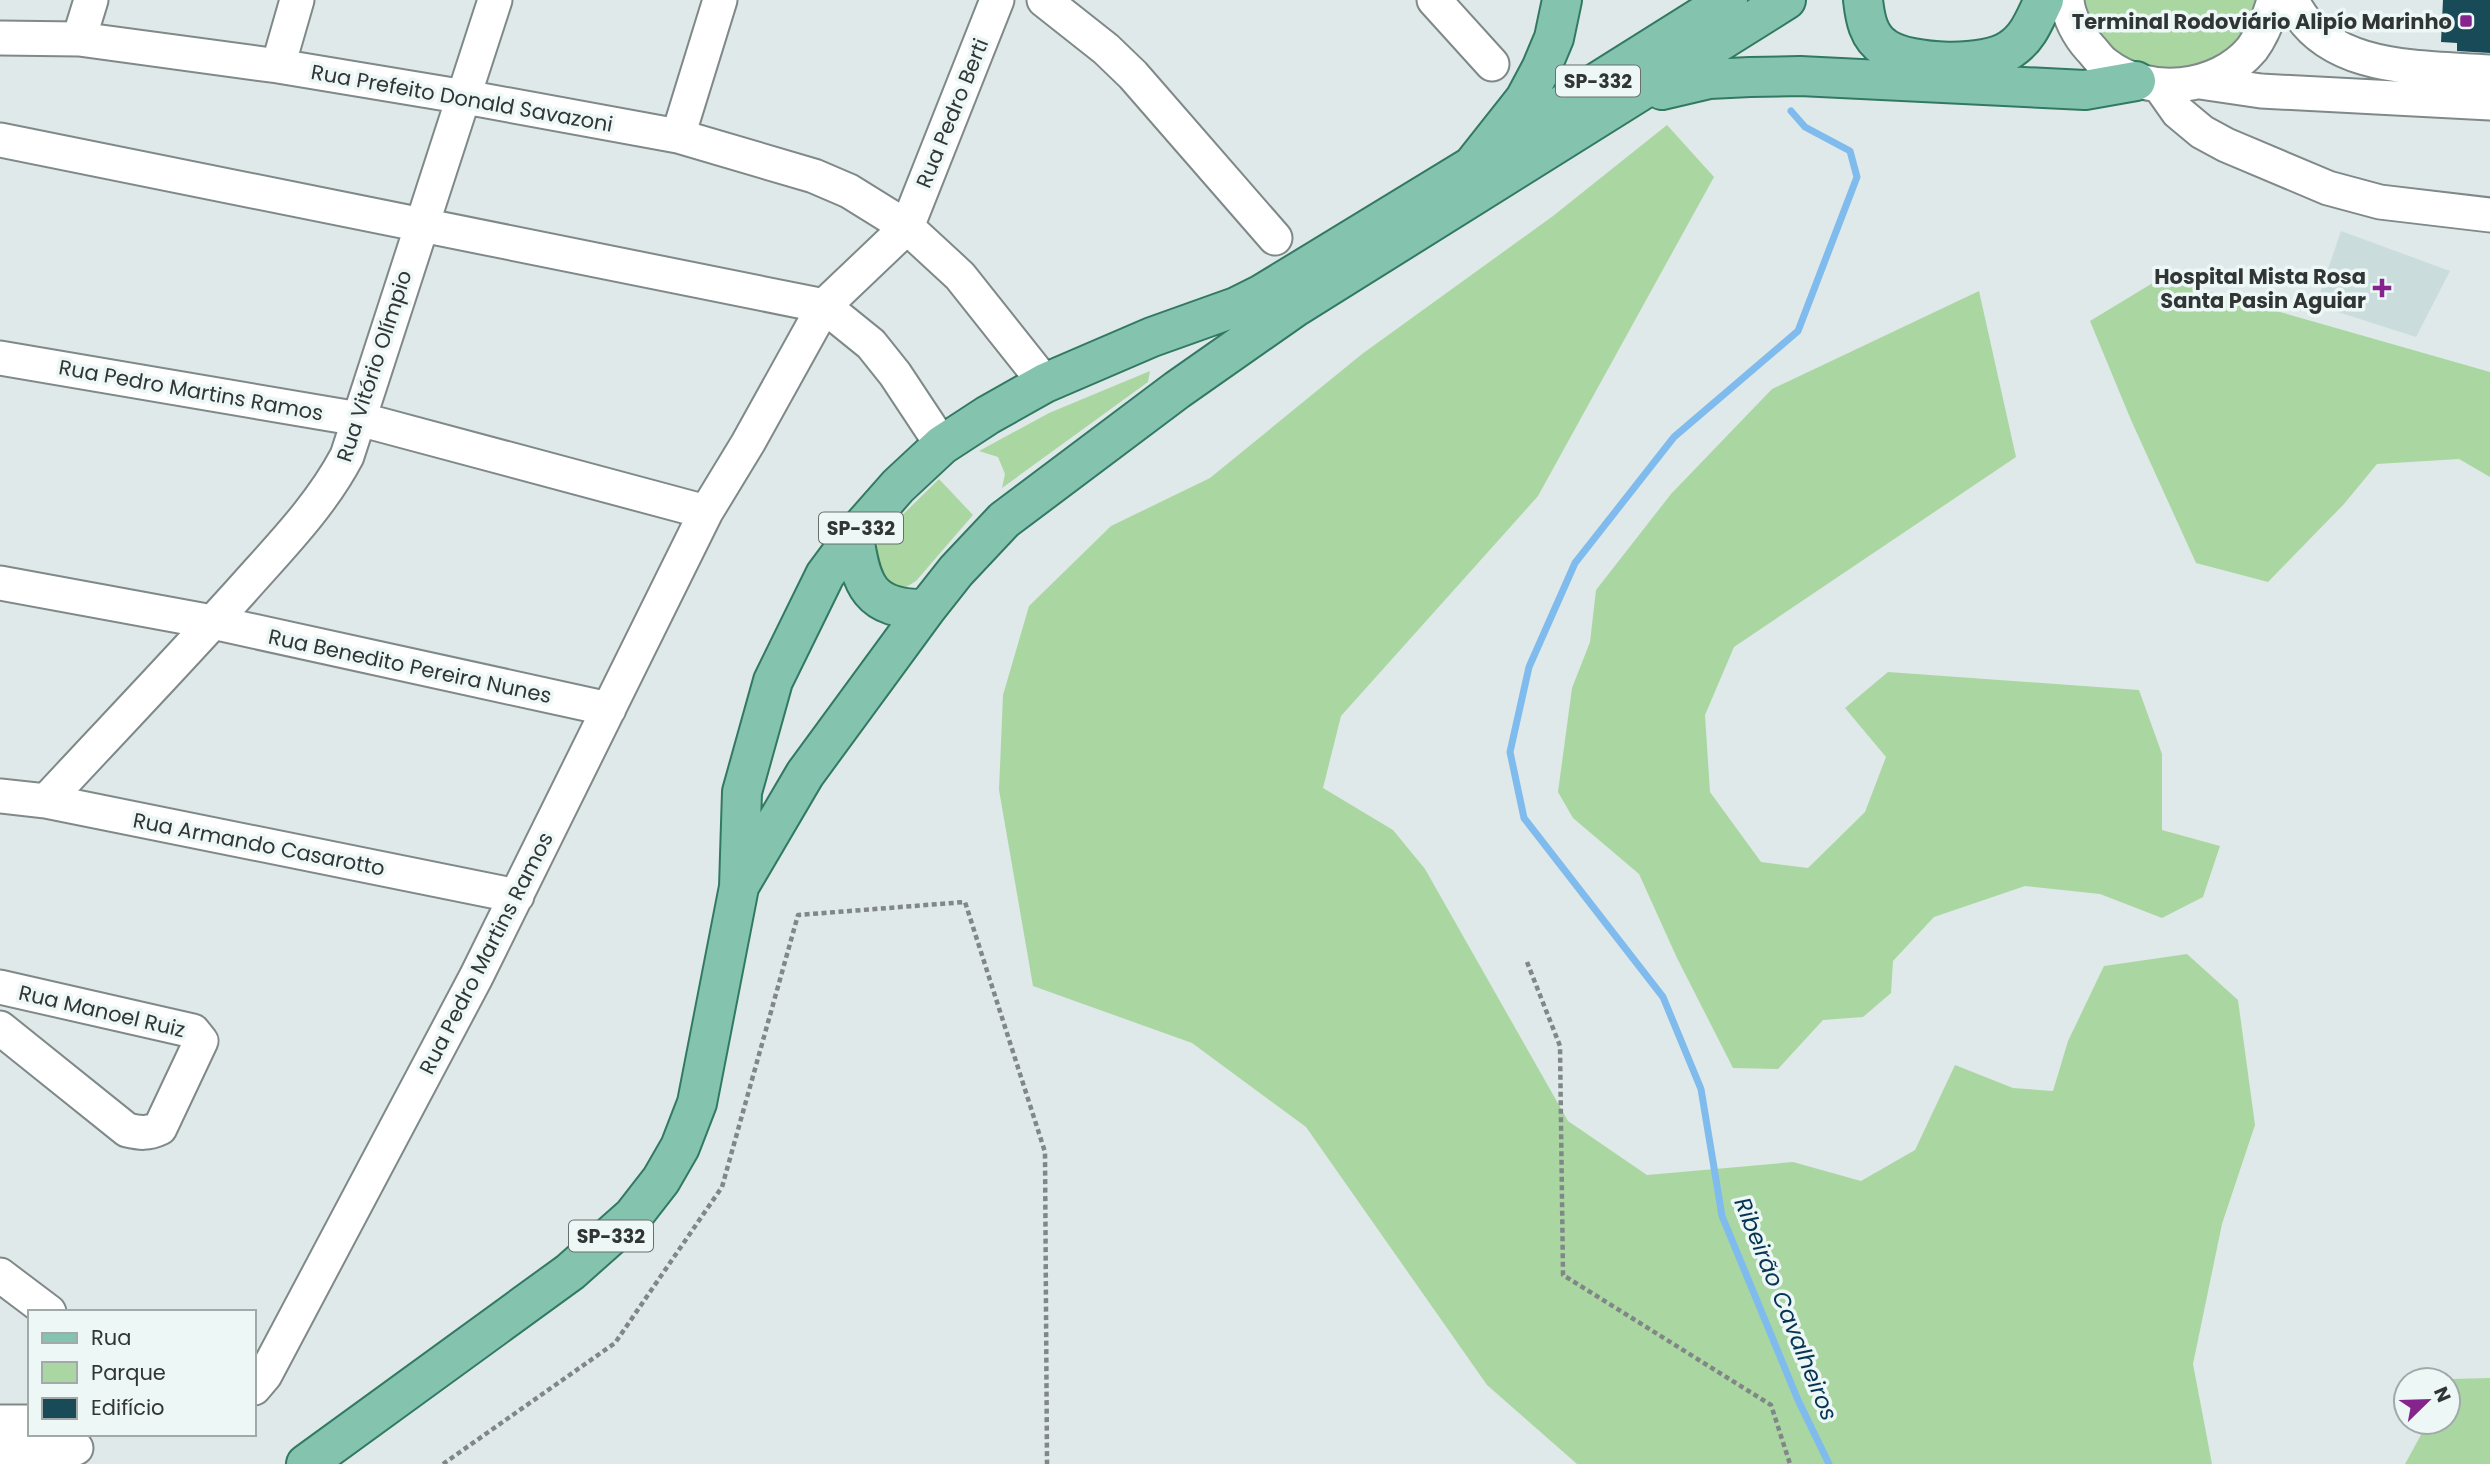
<svg xmlns="http://www.w3.org/2000/svg" width="2490" height="1464" viewBox="0 0 2490 1464" font-family="Poppins,sans-serif">
  <rect width="100%" height="100%" fill="#dfe9e9"/>
  <path fill="#cadddc" d="M2341,231L2450,271L2416,337L2316,305Z"/>
  <path fill="#aad7a1" d="M2084,0H2262C2254,20 2247,41 2228,54C2189,81 2139,76 2107,42C2096,31 2087,15 2084,0Z
    M1667,125L1714,177L1538,496L1341,716L1323,788L1393,830L1425,869L1568,1121L1647,1175L1793,1162L1861,1181L1915,1150L1955,1065L2013,1088L2053,1091L2068,1041L2104,966L2187,954L2238,1000L2255,1125L2222,1224L2193,1364L2212,1464H1577L1487,1385L1306,1127L1192,1043L1033,986L999,790L1003,695L1029,606L1111,526L1210,478L1362,354L1553,216Z
    M2161,278L2490,372V477L2459,459L2377,464L2344,504L2268,582L2196,563L2131,420L2090,321Z
    M1979,291L2016,457L1734,647L1705,715L1710,792L1761,862L1808,868L1865,812L1886,757L1845,708L1888,672L2139,690L2162,754V830L2220,846L2203,897L2162,918L2100,894L2025,886L1934,917L1893,961L1891,993L1863,1017L1823,1020L1778,1069L1733,1068L1677,958L1639,874L1573,818L1558,792L1572,688L1590,642L1596,590L1671,494L1772,389Z
    M1150,371L1148,382L1002,488L1005,474L998,457L979,451L1049,413Z
    M939,479L973,515L916,581L895,594L866,565L885,532Z
    M2490,1378V1464H2405L2428,1422H2448V1385L2451,1379Z"/>
  <g fill="none" stroke-linecap="round" stroke-linejoin="round">
    <path stroke="#80bbee" stroke-width="7" d="M1791,111L1805,127L1850,151L1857,177L1798,331L1674,437L1575,563L1529,667L1510,752L1524,818L1663,997L1701,1089L1722,1216L1798,1400L1829,1464"/>
  </g>
  <path fill="#184a58" d="M2443,0H2490V53L2457,51V43L2441,42Z"/>
  <g fill="none" stroke-linecap="round" stroke-linejoin="round">
    <defs>
      <path id="minor" d="M1044,0L1106,49L1133,75L1275,238
        M1434,0L1492,64
        M2067,0C2068,16 2079,36 2090,48C2095,53 2099,60 2105,64C2147,97 2217,91 2252,49C2263,34 2269,18 2274,0
        M2292,0C2325,73 2424,67 2490,72
        M0,38L79,39L278,66L465,97L678,136L814,176L849,191L907,227L960,276L1045,383
        M79,39L91,0
        M278,66L297,0
        M2200,82L2261,91L2490,103
        M2159,85L2178,112L2202,132L2226,145L2328,188L2380,202L2490,215
        M678,136L720,0
        M0,140L824,306L871,344L895,374L942,445
        M0,358L359,419L706,512
        M0,583L212,622L609,709
        M0,796L46,801L517,896
        M46,801C111,731 178,661 242,590C280,547 320,507 347,456L495,0
        M0,987L193,1031L201,1041L160,1128C148,1134 140,1133 127,1130L0,1028
        M0,1275L49,1312
        M254,1388L265,1375L476,977L706,512L748,443L824,306L907,227L997,0
        M0,1422H30
        M0,1450L76,1448"/>
      <path id="major" d="M1863,0C1865,18 1868,37 1885,48C1910,65 1986,67 2011,49C2029,37 2035,18 2044,0
        M1662,90L1709,79L1750,77L1800,76L2085,90L2136,81
        M1506,143L1583,91L1728,0
        M854,536C861,585 869,610 926,609
        M741,883L805,774L926,609L956,571L1004,520L1177,390L1294,308L1786,0
        M306,1464L570,1272L633,1216L661,1180L680,1147L697,1103L739,887L742,792L773,681L825,575L854,536L898,486L942,445L988,415L1045,383L1152,337L1236,307L1262,294L1472,166L1525,99L1541,69L1554,38L1562,0"/>
    </defs>
    <use href="#minor" stroke="#7f8988" stroke-width="37"/>
    <use href="#major" stroke="#327962" stroke-width="42"/>
    <path stroke="#818787" stroke-width="4.5" stroke-dasharray="5 3.5" stroke-linecap="butt" d="M1527,962L1560,1046L1563,1275L1771,1405L1790,1464
      M443,1464L615,1343L722,1187L798,915L965,902L1045,1152L1047,1464"/>
    <use href="#minor" stroke="#fff" stroke-width="33"/>
    <use href="#major" stroke="#84c4af" stroke-width="38"/>
  </g>
  <g fill="#86248d" stroke="#ecf7f6" stroke-width="2.5">
    <rect x="2459" y="14" width="14" height="14" rx="3.5"/>
    <path d="M2378.5 277.5h7v7h7v7h-7v7h-7v-7h-7v-7h7z"/>
  </g>
  <g text-anchor="middle" dominant-baseline="central" stroke-width="7" stroke-linejoin="round" paint-order="stroke">
    <g fill="#ecf7f6" stroke="#696f6f" stroke-width="2">
      <rect x="1556" y="65.5" width="84" height="31" rx="5"/>
      <rect x="819" y="512.5" width="84" height="31" rx="5"/>
      <rect x="569" y="1220.5" width="84" height="31" rx="5"/>
    </g>
    <g font-size="19" font-weight="bold" fill="#313535">
      <text x="1598" y="81">SP-332</text>
      <text x="861" y="528">SP-332</text>
      <text x="611" y="1236">SP-332</text>
    </g>
    <g font-size="21" font-weight="bold" fill="#313535" stroke="#ecf7f6" text-anchor="end">
      <text x="2452" y="21">Terminal Rodoviário Alipío Marinho</text>
      <text x="2366" y="276">Hospital Mista Rosa<tspan x="2366" dy="24">Santa Pasin Aguiar</tspan></text>
    </g>
    <g font-size="21" fill="#313535" stroke="#ecf7f6">
      <text transform="translate(462 98) rotate(10)">Rua Prefeito Donald Savazoni</text>
      <text transform="translate(952 113) rotate(-68)">Rua Pedro Berti</text>
      <text transform="translate(374 366) rotate(-72)">Rua Vitório Olímpio</text>
      <text transform="translate(191 390) rotate(10)">Rua Pedro Martins Ramos</text>
      <text transform="translate(410 666) rotate(12)">Rua Benedito Pereira Nunes</text>
      <text transform="translate(259 844) rotate(11)">Rua Armando Casarotto</text>
      <text transform="translate(486 953) rotate(-63)">Rua Pedro Martins Ramos</text>
      <text transform="translate(102 1011) rotate(13)">Rua Manoel Ruiz</text>
    </g>
    <g font-size="23" font-style="italic" fill="#063455" stroke="#ecf7f6">
      <text transform="translate(1786 1309) rotate(68)">Ribeirão Cavalheiros</text>
    </g>
  </g>
  <rect x="28" y="1310" width="228" height="126" fill="#ecf7f6" stroke="#a1a9a9" stroke-width="2"/>
  <rect x="42" y="1333" width="35" height="10" fill="#84c4af" stroke="#a1a9a9" stroke-width="2"/>
  <text x="91" y="1345" font-size="21" fill="#313535">Rua</text>
  <rect x="42" y="1362" width="35" height="21" fill="#aad7a1" stroke="#a1a9a9" stroke-width="2"/>
  <text x="91" y="1380" font-size="21" fill="#313535">Parque</text>
  <rect x="42" y="1398" width="35" height="21" fill="#184a58" stroke="#a1a9a9" stroke-width="2"/>
  <text x="91" y="1415" font-size="21" fill="#313535">Edifício</text>
  <g transform="translate(2427 1401) rotate(67)"><circle r="33" fill="#ecf7f6" stroke="#a1a9a9" stroke-width="2"/>
  <path d="M0-5L12 26L0 18L-12 26Z" fill="#86248d"/>
  <text y="-10" font-size="19" font-weight="bold" text-anchor="middle" fill="#313535">N</text>
  </g>
</svg>
